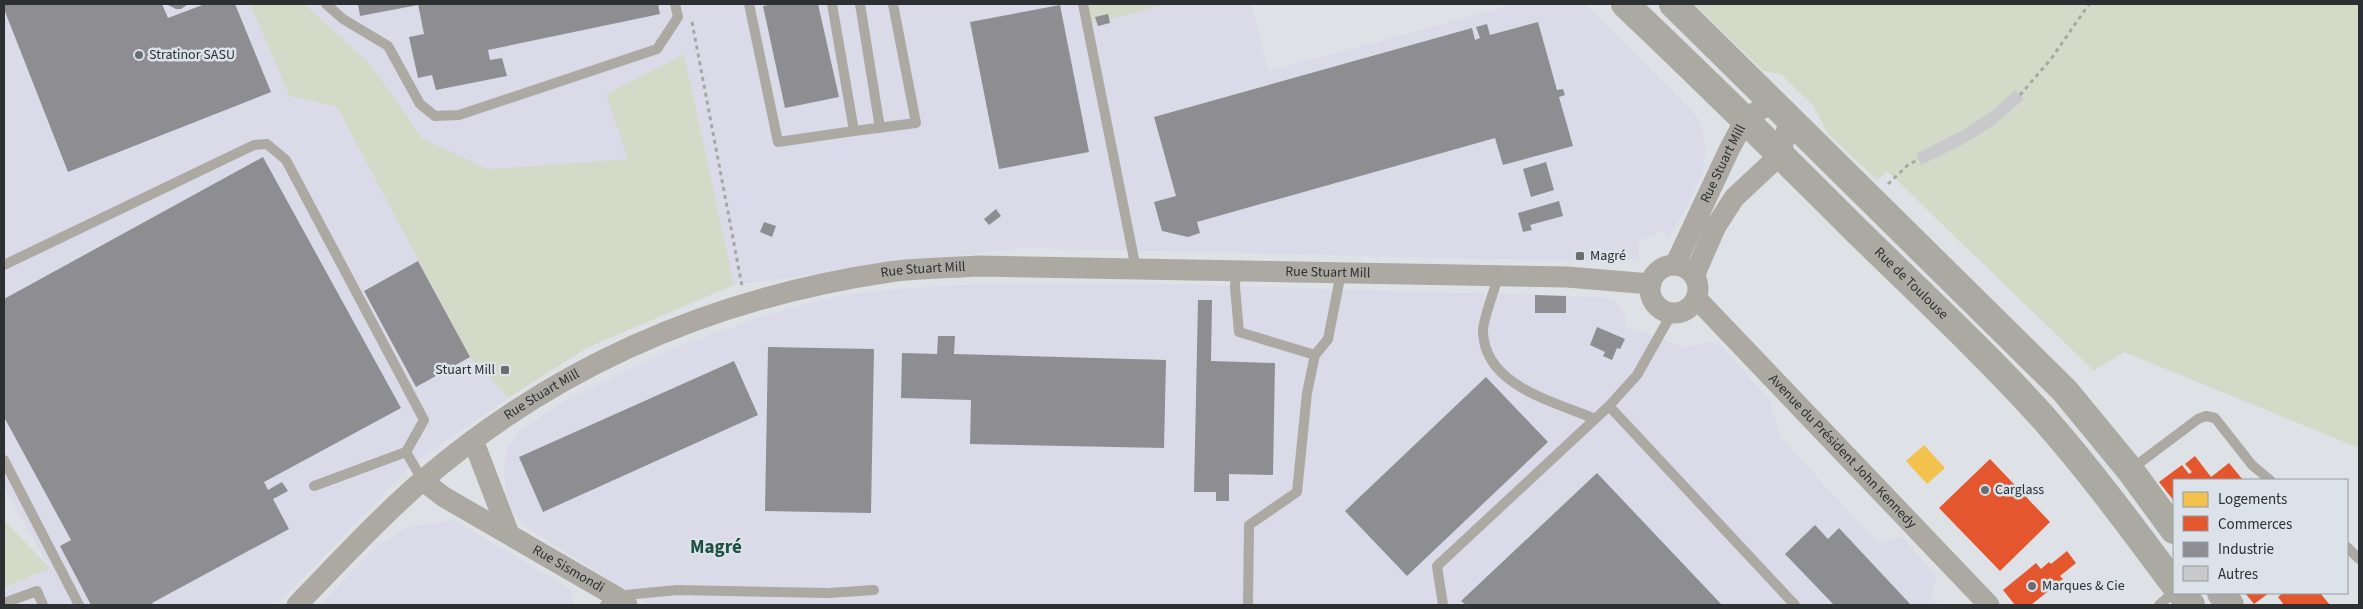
<svg xmlns="http://www.w3.org/2000/svg" width="2363" height="609" viewBox="0 0 2363 609" font-family="'Source Sans 3',sans-serif">
  <rect width="100%" height="100%" fill="#dee2e6"/>
  <path fill="#dbdae8" d="M4,4H250L290,96L337,107L470,357L508,398L413,464L276,605H4V588L50,568L4,487Z
    M304,4H1088L1092,24L1168,4H1251L1269,71L1516,4H1586L1700,120L1706,148L1703,171L1684,212L1668,238L1662,230L1651,235L1638,241L1639,258L1619,262L1021,248L734,285L684,54L628,159L487,169L423,139L370,64Z
    M982,284H1171L1602,297L1615,301L1625,314L1626,327L1686,348L1705,342L1720,345L1770,401L1780,437L1879,544L1902,537L1937,577L1930,596L1939,605H649L528,528L513,514L506,494L504,473L507,448L519,432L563,402L669,350L768,314L834,297L893,289Z
    M454,520L571,590L573,605H320L376,547L405,528Z"/>
  <path fill="#d3dbc8" d="M250,4H304L370,64L423,139L488,169L628,159L606,94L684,54L734,285L587,348L508,398L470,357L337,107L290,96Z
    M1088,4H1168L1092,24Z
    M1694,4H2359V448L2124,352L2094,371L1887,171L1877,180L1828,134L1813,105L1781,74L1763,71Z
    M4,520L50,568L4,588Z"/>
  <path fill="#f2c14e" d="M1924,445L1945,468L1927,484L1906,461Z"/>
  <path fill="#e4572e" d="M2195,456L2211,477L2229,463L2243,480H2174V501L2159,482L2182,465L2189,474L2192,472L2185,464Z
    M1990,459L2050,522L2000,571L1939,508Z
    M2067,551L2076,563L2060,576L2063,579L2031,605H2015L2003,590L2036,563L2041,569L2049,562L2051,564Z
    M2245,593H2269L2254,604Z
    M2283,593H2320L2330,605H2284L2278,597Z"/>
  <path fill="#8d8d92" d="M4,4H162L168,18L205,4H235L271,92L68,172L4,9Z
    M166,4H188L181,9H176Z
    M358,4H418V5L360,16Z
    M418,4H658L660,14L488,50L490,60L502,58L507,76L436,90L432,75L418,78L409,37L424,34Z
    M773,4H818L839,97L785,108L763,6Z
    M1060,5L1089,152L999,169L970,22Z
    M1108,14L1110,23L1098,26L1095,17Z
    M1538,22L1557,90L1563,89L1565,95L1559,97L1573,146L1503,165L1495,138L1197,222L1200,233L1188,237L1162,231L1154,202L1176,196L1154,117L1472,28L1475,40L1480,38L1476,27L1487,24L1490,35Z
    M263,157L401,408L264,482L268,490L282,482L288,491L273,499L289,529L152,603L154,605H91L60,546L71,540L4,417V299Z
    M1546,162L1554,190L1531,197L1523,169Z
    M1559,201L1563,216L1530,225L1532,230L1523,232L1518,213Z
    M996,209L1001,216L989,225L984,219Z
    M764,222L776,226L772,237L760,232Z
    M418,261L470,357L416,387L364,291Z
    M1535,295L1566,296V313H1535Z
    M1198,300H1212L1211,361L1275,363L1273,475L1229,474V501H1216V492H1194Z
    M1597,327L1625,339L1620,349L1617,348L1612,360L1603,356L1605,352L1590,345Z
    M938,336H955L954,354L1166,360L1164,448L970,444L971,400L901,398L902,353L937,354Z
    M768,347L874,349L871,513L765,511Z
    M734,361L758,415L543,512L519,457Z
    M1486,377L1548,442L1407,576L1345,511Z
    M1597,473L1722,605H1466L1461,601Z
    M1815,525L1828,539L1839,528L1911,605H1834L1785,554Z"/>
  <path fill="#c9c9cb" d="M2015,90L2024,99L1994,125L1962,145L1921,165L1916,154L1965,129L1992,111Z"/>
  <g fill="none" stroke-linecap="round" stroke-linejoin="round">
    <path stroke="#a8a7a2" stroke-width="3" stroke-dasharray="4 4" stroke-linecap="butt" d="M692,22L742,286
      M2020,95L2051,59L2089,4
      M1888,184L1908,165L1919,159"/>
    <path stroke="#aba9a1" stroke-width="10" d="M326,4L343,19L388,46L420,104L435,116L459,115L657,49L678,17L675,4
      M749,4L778,142L854,131
      M832,4L854,131L916,123L893,4
      M860,4L880,128
      M1083,4L1136,269
      M4,265L254,145L267,144L286,160L424,420L406,452L314,486
      M1236,271L1235,287L1239,332L1315,355L1307,393L1297,492L1249,525L1248,605
      M1498,276C1495,290 1482,321 1483,332C1485,386 1553,401 1595,419
      M1315,355L1328,339L1341,273
      M1609,406L1795,605
      M406,452L423,481
      M4,460L79,605
      M2130,470L2198,419L2206,416L2215,418L2252,465L2270,480
      M2347,547L2359,559
      M4,603L37,591L43,605
      M605,605L615,596L677,590L829,593L874,590
      M1443,605L1437,566L1609,406L1637,375L1672,313
      M2159,605L2174,592"/>
    <g stroke="#aba9a1" stroke-width="21">
      <path id="s1" d="M1675,265L1729,150L1746,118L1773,102"/>
      <circle cx="1674" cy="289" r="24"/>
      <path d="M1694,276L1716,226L1734,198L1780,155L1790,118"/>
      <path id="s2" d="M1696,298L1989,605"/>
      <path d="M473,440L509,534"/>
      <path id="s3" d="M423,481L444,497L615,596L627,605"/>
      <path id="s4" d="M297,605C338,563 379,518 423,480C558,364 713,298 889,272C918,268 949,268 979,266L1567,277L1651,284"/>
    </g>
    <g stroke="#abaaa2" stroke-width="28">
      <path id="s5" d="M1625,4C1703,78 1779,153 1855,229C1917,290 1981,349 2040,414C2088,468 2131,526 2174,584"/>
      <path d="M1673,4L2065,391L2130,470L2174,530"/>
      <path d="M2181,593L2191,605"/>
      <path d="M2221,593L2230,605"/>
    </g>
  </g>
  <g fill="#6b6e71" stroke="#dbe2e9" stroke-width="2">
    <circle cx="139" cy="55" r="5"/>
    <rect x="1575" y="251" width="10" height="10" rx="2.5"/>
    <rect x="500" y="365" width="10" height="10" rx="2.5"/>
    <circle cx="1985" cy="490" r="5"/>
    <circle cx="2032" cy="586" r="5"/>
  </g>
  <g text-anchor="middle" dominant-baseline="central" stroke-width="5" stroke-linejoin="round" paint-order="stroke">
    <g font-size="14" fill="#2d3032" stroke="#dbe2e9" text-anchor="start">
      <text x="149" y="55">Stratinor SASU</text>
      <text x="1590" y="256">Magré</text>
      <text x="495" y="370" text-anchor="end">Stuart Mill</text>
      <text x="1995" y="490">Carglass</text>
      <text x="2042" y="586">Marques &amp; Cie</text>
    </g>
    <g font-size="14" fill="#2d3032" stroke="#dbe2e9">
      <text stroke="none"><textPath href="#s1" startOffset="112">Rue Stuart Mill</textPath></text>
      <text stroke="none"><textPath href="#s4" startOffset="729">Rue Stuart Mill</textPath></text>
      <text stroke="none"><textPath href="#s4" startOffset="1134">Rue Stuart Mill</textPath></text>
      <text stroke="none"><textPath href="#s5" startOffset="400">Rue de Toulouse</textPath></text>
      <text stroke="none"><textPath href="#s4" startOffset="324">Rue Stuart Mill</textPath></text>
      <text stroke="none"><textPath href="#s2" startOffset="212">Avenue du Président John Kennedy</textPath></text>
      <text stroke="none"><textPath href="#s3" startOffset="170">Rue Sismondi</textPath></text>
    </g>
    <g font-size="19" font-weight="bold" fill="#1e5041" stroke="#dbe2e9">
      <text x="716" y="547">Magré</text>
    </g>
  </g>
  <rect width="2363" height="609" fill="none" stroke="#2d3032" stroke-width="10"/>
  <rect x="2173" y="479" width="175" height="115" fill="#dbe2e9" stroke="#959ba0"/>
  <rect x="2183" y="492" width="25" height="15" fill="#f2c14e" stroke="#959ba0"/>
  <text x="2218" y="504" font-size="15" fill="#2d3032">Logements</text>
  <rect x="2183" y="516" width="25" height="15" fill="#e4572e" stroke="#959ba0"/>
  <text x="2218" y="529" font-size="15" fill="#2d3032">Commerces</text>
  <rect x="2183" y="542" width="25" height="15" fill="#8d8d92" stroke="#959ba0"/>
  <text x="2218" y="554" font-size="15" fill="#2d3032">Industrie</text>
  <rect x="2183" y="566" width="25" height="15" fill="#c9c9cb" stroke="#959ba0"/>
  <text x="2218" y="579" font-size="15" fill="#2d3032">Autres</text>
</svg>
